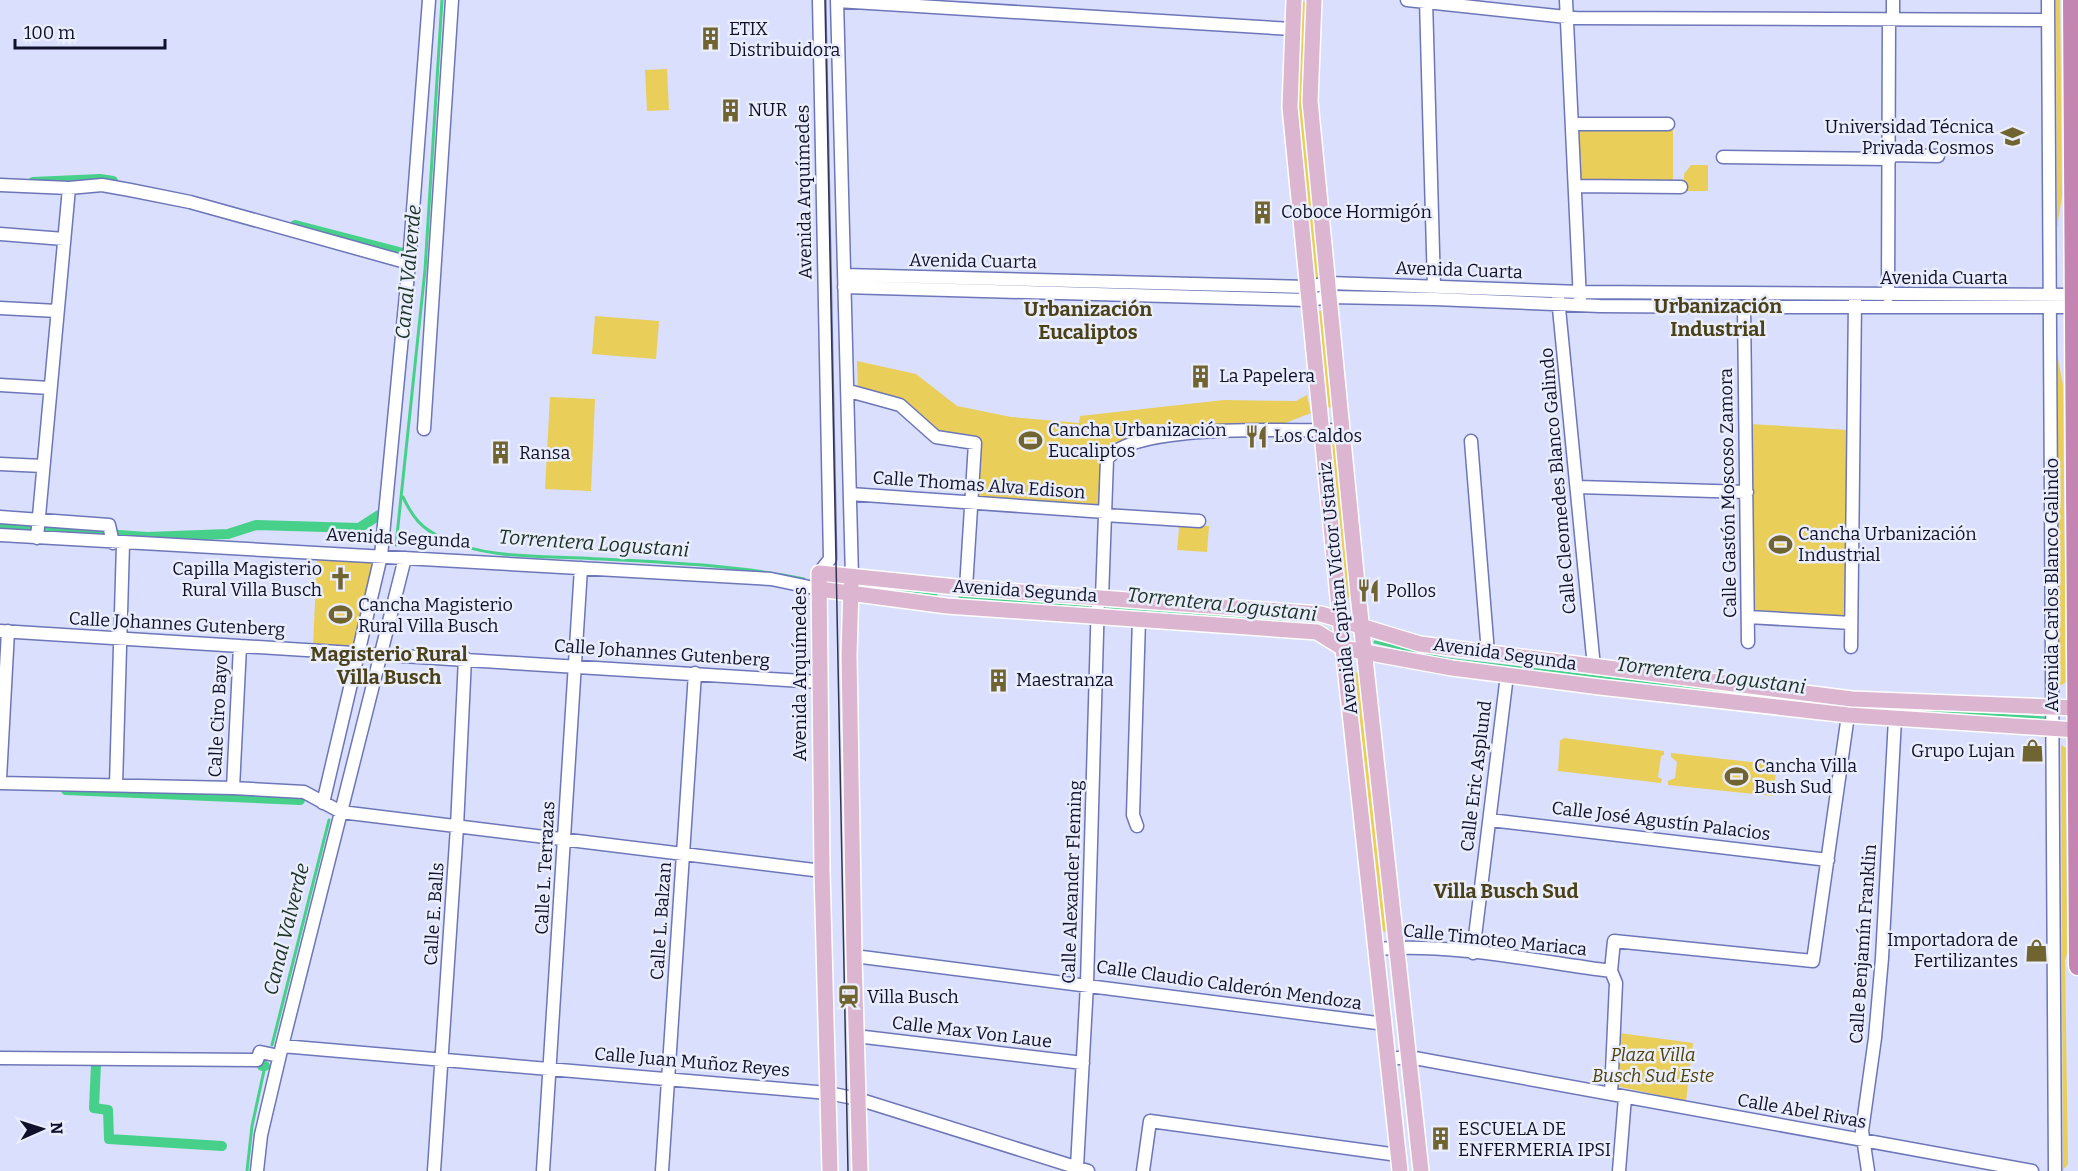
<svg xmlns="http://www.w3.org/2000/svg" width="2078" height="1171" viewBox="0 0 2078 1171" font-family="Bitter,serif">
  <rect width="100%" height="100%" fill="#d9dffc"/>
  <path fill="#e9ce5a" d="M2056,0H2060L2062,196L2057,228Z
    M1303,1L1308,5L1322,278L1313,281L1295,109L1299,2Z
    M667,69L669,110L647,111L645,70Z
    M1578,128L1673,130V183L1581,181Z
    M1691,165H1708V191H1684V174Z
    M1318,311H1324L1332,407L1327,408L1316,314Z
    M595,316L659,321L656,359L592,354Z
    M2057,354L2063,385L2066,682L2060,686Z
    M857,361L916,374L957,406L1011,417L1079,423L1080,416L1224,400L1296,401L1307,395L1311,413L1280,425L1173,432L1120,441C1096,452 1102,480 1101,503L1097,506L983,498L978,494L982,445L980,439L937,433L858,389Z
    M550,397L595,399L591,491L545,489Z
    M1750,424L1848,430L1846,615L1840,619L1759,614L1750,604Z
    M1335,435L1352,593L1348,598L1345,597L1330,436Z
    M1176,524L1209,526L1207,552L1177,550L1179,529Z
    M317,559L370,561L375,563L357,642L350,647L313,645Z
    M1356,672L1360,675L1389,930L1385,932L1379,929L1352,674Z
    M1564,738L1664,751V755L1661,756L1658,777L1662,779L1661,783L1558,771L1560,741Z
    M2061,745L2066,748L2067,954L2065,960L2068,1164L2063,1170Z
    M1671,753L1777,765L1773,796L1668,785V781L1675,778L1677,762L1671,757Z
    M1619,1033L1693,1043L1686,1101L1616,1086Z"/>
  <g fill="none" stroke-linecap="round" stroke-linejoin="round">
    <path stroke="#47d089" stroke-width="3" d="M403,497C413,518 421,528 442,538C483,558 537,556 581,558C656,562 731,564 804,579
      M396,545L425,270L442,0
      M881,590L936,595
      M960,597L1088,606
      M1107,607L1318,625
      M1324,628L1333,632
      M1375,642L1446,659L1852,707L2045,718
      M272,1045L329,820
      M247,1171L252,1126L265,1066"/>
    <path stroke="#47d089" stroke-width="10" d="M33,182L100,179L113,181
      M295,225L403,253
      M0,528L31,530
      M48,530L147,537L228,534L256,525L359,528L379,515
      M66,790L300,800
      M96,1064L94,1108L108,1110L109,1139L222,1146
      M262,1066H265"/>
    <defs>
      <path id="minor" d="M819,0L830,559L819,573
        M837,0L852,578
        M1407,0L1576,18L2048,20
        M1426,0L1434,287
        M1566,0L1580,301
        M1893,0V19
        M2048,0L2055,1171
        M837,1L1292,29
        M1572,124H1668
        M1890,155L1938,156
        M1723,157L1890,159
        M0,185L69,188L102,185L130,190L190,202L409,263
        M1575,186L1681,187
        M0,234L64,239
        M844,275L1307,287L1329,283L1580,292L2078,295
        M844,287L1308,300L1330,297L1435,299L1600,306L1744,307H2078
        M1888,296L1889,19
        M1558,298L1594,667
        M1744,307L1748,642
        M0,308L57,311
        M0,385L50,388
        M849,391L900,405L936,437L975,443L966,588
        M424,429L452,0
        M1471,441L1488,653
        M0,464L43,466
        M1578,487L1747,492
        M850,494L1105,512
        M1105,515L1199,521
        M0,517L109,525L113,543
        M0,535L771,579L819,589
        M37,538L69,188
        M1102,598L1107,459C1136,421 1293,432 1342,430
        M1748,617L1851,623
        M0,631L819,682
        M1851,647L1855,300
        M0,779L8,631
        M0,783L233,788L304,792L341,812L822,871
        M116,785L123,544
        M233,788L240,646
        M323,803L381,556L409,263L429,0
        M1490,820L1828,860
        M1137,826L1133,815L1139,619
        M1377,949C1454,943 1534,961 1611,971
        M1473,953L1507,675
        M854,956L1385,1024
        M856,1036L1083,1063
        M282,1046L828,1093L858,1099L1088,1171
        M0,1058L257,1060L260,1052L279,1056
        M1388,1059L1409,1057L2032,1171
        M1611,1094L1616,983L1611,971L1614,941L1813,961L1848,715
        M1077,1167L1087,984L1098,598
        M257,1171L261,1135L282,1046L405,558
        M434,1171L457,827L465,658
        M543,1171L581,568
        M662,1171L695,673
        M1143,1171L1150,1121L1398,1155
        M1619,1171L1625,1097
        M1868,1171L1862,1131L1875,1038L1882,958L1895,719"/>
      <path id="major" d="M1294,0L1290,107L1343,648L1400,1171
        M1314,0L1310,101L1358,594L1421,1171
        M851,586L849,655L854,956L860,1171
        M819,589L947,606L1317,632L1343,648L1452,668L1600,687L1848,715L2077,730
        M830,1171L822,871L819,573L966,588L1321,614L1420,644L1852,699L2077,708"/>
      <path id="highway" d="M2072,0L2078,966"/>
    </defs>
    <use href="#minor" stroke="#6d76b8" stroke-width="15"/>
    <use href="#major" stroke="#fff" stroke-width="18"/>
    <use href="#highway" stroke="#fff" stroke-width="21"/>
    <use href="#minor" stroke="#fff" stroke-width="12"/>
    <use href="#major" stroke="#dcb6d1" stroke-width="15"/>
    <use href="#highway" stroke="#c485b3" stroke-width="18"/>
    <path stroke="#31344e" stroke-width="1.5" d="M825,0L848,1171"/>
  </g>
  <defs>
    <symbol id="building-bare" viewBox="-9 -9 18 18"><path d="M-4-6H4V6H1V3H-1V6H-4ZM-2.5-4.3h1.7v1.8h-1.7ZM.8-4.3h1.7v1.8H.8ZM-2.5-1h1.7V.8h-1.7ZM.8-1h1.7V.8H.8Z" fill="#706431" stroke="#eaedfc" stroke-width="2.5" paint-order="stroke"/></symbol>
    <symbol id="university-bare" viewBox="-9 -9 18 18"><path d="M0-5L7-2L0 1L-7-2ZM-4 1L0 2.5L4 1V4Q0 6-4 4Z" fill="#706431" stroke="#eaedfc" stroke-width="2.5" paint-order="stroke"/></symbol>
    <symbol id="restaurant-bare" viewBox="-9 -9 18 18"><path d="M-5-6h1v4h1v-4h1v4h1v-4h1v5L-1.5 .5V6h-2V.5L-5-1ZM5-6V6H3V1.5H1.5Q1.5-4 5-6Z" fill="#706431" stroke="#eaedfc" stroke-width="2.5" paint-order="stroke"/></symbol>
    <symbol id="stadium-bare" viewBox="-9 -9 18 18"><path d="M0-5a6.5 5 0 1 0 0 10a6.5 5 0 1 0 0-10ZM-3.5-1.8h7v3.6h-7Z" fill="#706431" stroke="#eaedfc" stroke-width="2.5" paint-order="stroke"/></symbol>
    <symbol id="church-bare" viewBox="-9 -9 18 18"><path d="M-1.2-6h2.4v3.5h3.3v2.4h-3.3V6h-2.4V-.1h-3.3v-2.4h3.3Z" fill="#706431" stroke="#eaedfc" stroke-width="2.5" paint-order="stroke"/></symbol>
    <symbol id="shop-bare" viewBox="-9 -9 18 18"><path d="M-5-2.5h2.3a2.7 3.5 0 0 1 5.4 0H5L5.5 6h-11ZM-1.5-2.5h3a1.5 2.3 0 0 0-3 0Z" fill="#706431" stroke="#eaedfc" stroke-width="2.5" paint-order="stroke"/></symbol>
    <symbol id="station-bare" viewBox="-9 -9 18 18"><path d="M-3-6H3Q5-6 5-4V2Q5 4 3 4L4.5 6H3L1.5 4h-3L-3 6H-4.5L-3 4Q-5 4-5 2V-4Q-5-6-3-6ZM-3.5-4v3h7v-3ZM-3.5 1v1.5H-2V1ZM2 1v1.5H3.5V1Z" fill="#706431" stroke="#eaedfc" stroke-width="2.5" paint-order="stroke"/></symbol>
  </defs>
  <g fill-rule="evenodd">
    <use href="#building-bare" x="694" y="22" width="33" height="33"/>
    <use href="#building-bare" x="714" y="94" width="33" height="33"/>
    <use href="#university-bare" x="1996" y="120" width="33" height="33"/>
    <use href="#building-bare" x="1246" y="196" width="33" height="33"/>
    <use href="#building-bare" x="1184" y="360" width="33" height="33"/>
    <use href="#restaurant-bare" x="1240" y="420" width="33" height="33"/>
    <use href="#stadium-bare" x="1014" y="424" width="33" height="33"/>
    <use href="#building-bare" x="484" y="436" width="33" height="33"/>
    <use href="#stadium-bare" x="1764" y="528" width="33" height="33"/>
    <use href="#church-bare" x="324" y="562" width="33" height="33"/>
    <use href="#restaurant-bare" x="1352" y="574" width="33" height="33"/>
    <use href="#stadium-bare" x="324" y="598" width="33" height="33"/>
    <use href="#building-bare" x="982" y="664" width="33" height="33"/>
    <use href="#shop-bare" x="2016" y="734" width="33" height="33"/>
    <use href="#stadium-bare" x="1720" y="760" width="33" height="33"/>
    <use href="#shop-bare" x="2020" y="934" width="33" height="33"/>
    <use href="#station-bare" x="832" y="980" width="33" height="33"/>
    <use href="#building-bare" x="1424" y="1122" width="33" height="33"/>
  </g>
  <g text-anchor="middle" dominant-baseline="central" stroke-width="5" stroke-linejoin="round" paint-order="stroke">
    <g font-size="18" fill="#0f112b" stroke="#eaedfc" text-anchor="start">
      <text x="729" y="29">ETIX<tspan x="729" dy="21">Distribuidora</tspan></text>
      <text x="748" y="110">NUR</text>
      <text x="1994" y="127" text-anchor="end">Universidad Técnica<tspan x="1994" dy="21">Privada Cosmos</tspan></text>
      <text x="1281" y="212">Coboce Hormigón</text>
      <text x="1219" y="376">La Papelera</text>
      <text x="1048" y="430">Cancha Urbanización<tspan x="1048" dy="21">Eucaliptos</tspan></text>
      <text x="1274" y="436">Los Caldos</text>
      <text x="519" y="453">Ransa</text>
      <text x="1798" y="534">Cancha Urbanización<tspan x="1798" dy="21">Industrial</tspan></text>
      <text x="322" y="569" text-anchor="end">Capilla Magisterio<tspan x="322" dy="21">Rural Villa Busch</tspan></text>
      <text x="1386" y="591">Pollos</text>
      <text x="358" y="605">Cancha Magisterio<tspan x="358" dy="21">Rural Villa Busch</tspan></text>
      <text x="1016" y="680">Maestranza</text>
      <text x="2015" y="751" text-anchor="end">Grupo Lujan</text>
      <text x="1754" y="766">Cancha Villa<tspan x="1754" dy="21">Bush Sud</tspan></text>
      <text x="2018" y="940" text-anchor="end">Importadora de<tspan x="2018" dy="21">Fertilizantes</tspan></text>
      <text x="867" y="997">Villa Busch</text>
      <text x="1458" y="1129">ESCUELA DE<tspan x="1458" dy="21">ENFERMERIA IPSI</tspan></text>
    </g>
    <g font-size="18" fill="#0f112b" stroke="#eaedfc">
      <text transform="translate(804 192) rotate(-91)">Avenida Arquímedes</text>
      <text transform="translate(973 261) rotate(1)">Avenida Cuarta</text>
      <text transform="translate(1459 270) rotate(2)">Avenida Cuarta</text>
      <text x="1944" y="278">Avenida Cuarta</text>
      <text transform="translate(1558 481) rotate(-95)">Calle Cleomedes Blanco Galindo</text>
      <text transform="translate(979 485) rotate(4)">Calle Thomas Alva Edison</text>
      <text transform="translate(1728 493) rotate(-91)">Calle Gastón Moscoso Zamora</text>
      <text transform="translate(398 538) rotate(3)">Avenida Segunda</text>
      <text transform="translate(2052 585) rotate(-90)">Avenida Carlos Blanco Galindo</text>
      <text transform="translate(1338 588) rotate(-96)">Avenida Capitan Víctor Ustariz</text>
      <text transform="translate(1025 591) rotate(4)">Avenida Segunda</text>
      <text transform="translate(177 624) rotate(3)">Calle Johannes Gutenberg</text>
      <text transform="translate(662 653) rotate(4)">Calle Johannes Gutenberg</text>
      <text transform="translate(1505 654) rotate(8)">Avenida Segunda</text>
      <text transform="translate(800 674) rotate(-90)">Avenida Arquímedes</text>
      <text transform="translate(218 716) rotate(-87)">Calle Ciro Bayo</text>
      <text transform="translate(1476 776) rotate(-83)">Calle Eric Asplund</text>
      <text transform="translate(1661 821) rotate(7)">Calle José Agustín Palacios</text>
      <text transform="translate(545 868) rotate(-87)">Calle L. Terrazas</text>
      <text transform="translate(1072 882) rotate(-88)">Calle Alexander Fleming</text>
      <text transform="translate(434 914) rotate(-86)">Calle E. Balls</text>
      <text transform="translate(661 921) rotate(-86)">Calle L. Balzan</text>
      <text transform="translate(1495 940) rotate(6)">Calle Timoteo Mariaca</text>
      <text transform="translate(1863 944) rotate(-86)">Calle Benjamín Franklin</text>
      <text transform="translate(1229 985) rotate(8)">Calle Claudio Calderón Mendoza</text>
      <text transform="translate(972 1032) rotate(7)">Calle Max Von Laue</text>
      <text transform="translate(692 1062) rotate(5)">Calle Juan Muñoz Reyes</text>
      <text transform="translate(1802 1111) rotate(10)">Calle Abel Rivas</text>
    </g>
    <g font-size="18" font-style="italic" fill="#4d4106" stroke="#eaedfc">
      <text x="1653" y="1055">Plaza Villa<tspan x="1653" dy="21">Busch Sud Este</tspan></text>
    </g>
    <g font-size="20" font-style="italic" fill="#1a3023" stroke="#eaedfc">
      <text transform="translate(408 272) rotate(-85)">Canal Valverde</text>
      <text transform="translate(594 543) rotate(4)">Torrentera Logustani</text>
      <text transform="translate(1222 604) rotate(6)">Torrentera Logustani</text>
      <text transform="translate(1711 675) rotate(7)">Torrentera Logustani</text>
      <text transform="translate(286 929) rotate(-76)">Canal Valverde</text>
    </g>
    <g font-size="20" font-weight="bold" fill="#4a4118" stroke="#eaedfc">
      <text x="1718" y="306">Urbanización<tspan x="1718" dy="23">Industrial</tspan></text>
      <text x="1088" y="309">Urbanización<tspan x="1088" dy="23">Eucaliptos</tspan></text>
      <text x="389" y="654">Magisterio Rural<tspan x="389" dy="23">Villa Busch</tspan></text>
      <text x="1506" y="891">Villa Busch Sud</text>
    </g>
  </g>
  <g transform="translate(42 1129) rotate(87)" stroke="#eaedfc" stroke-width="4.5" paint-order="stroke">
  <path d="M0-4.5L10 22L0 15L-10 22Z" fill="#0f112b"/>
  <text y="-9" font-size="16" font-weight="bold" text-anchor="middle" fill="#0f112b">N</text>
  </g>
  <path d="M15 39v9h150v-9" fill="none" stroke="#0f112b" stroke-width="3"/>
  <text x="24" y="39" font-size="18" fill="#0f112b" stroke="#eaedfc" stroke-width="4.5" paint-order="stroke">100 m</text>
</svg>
